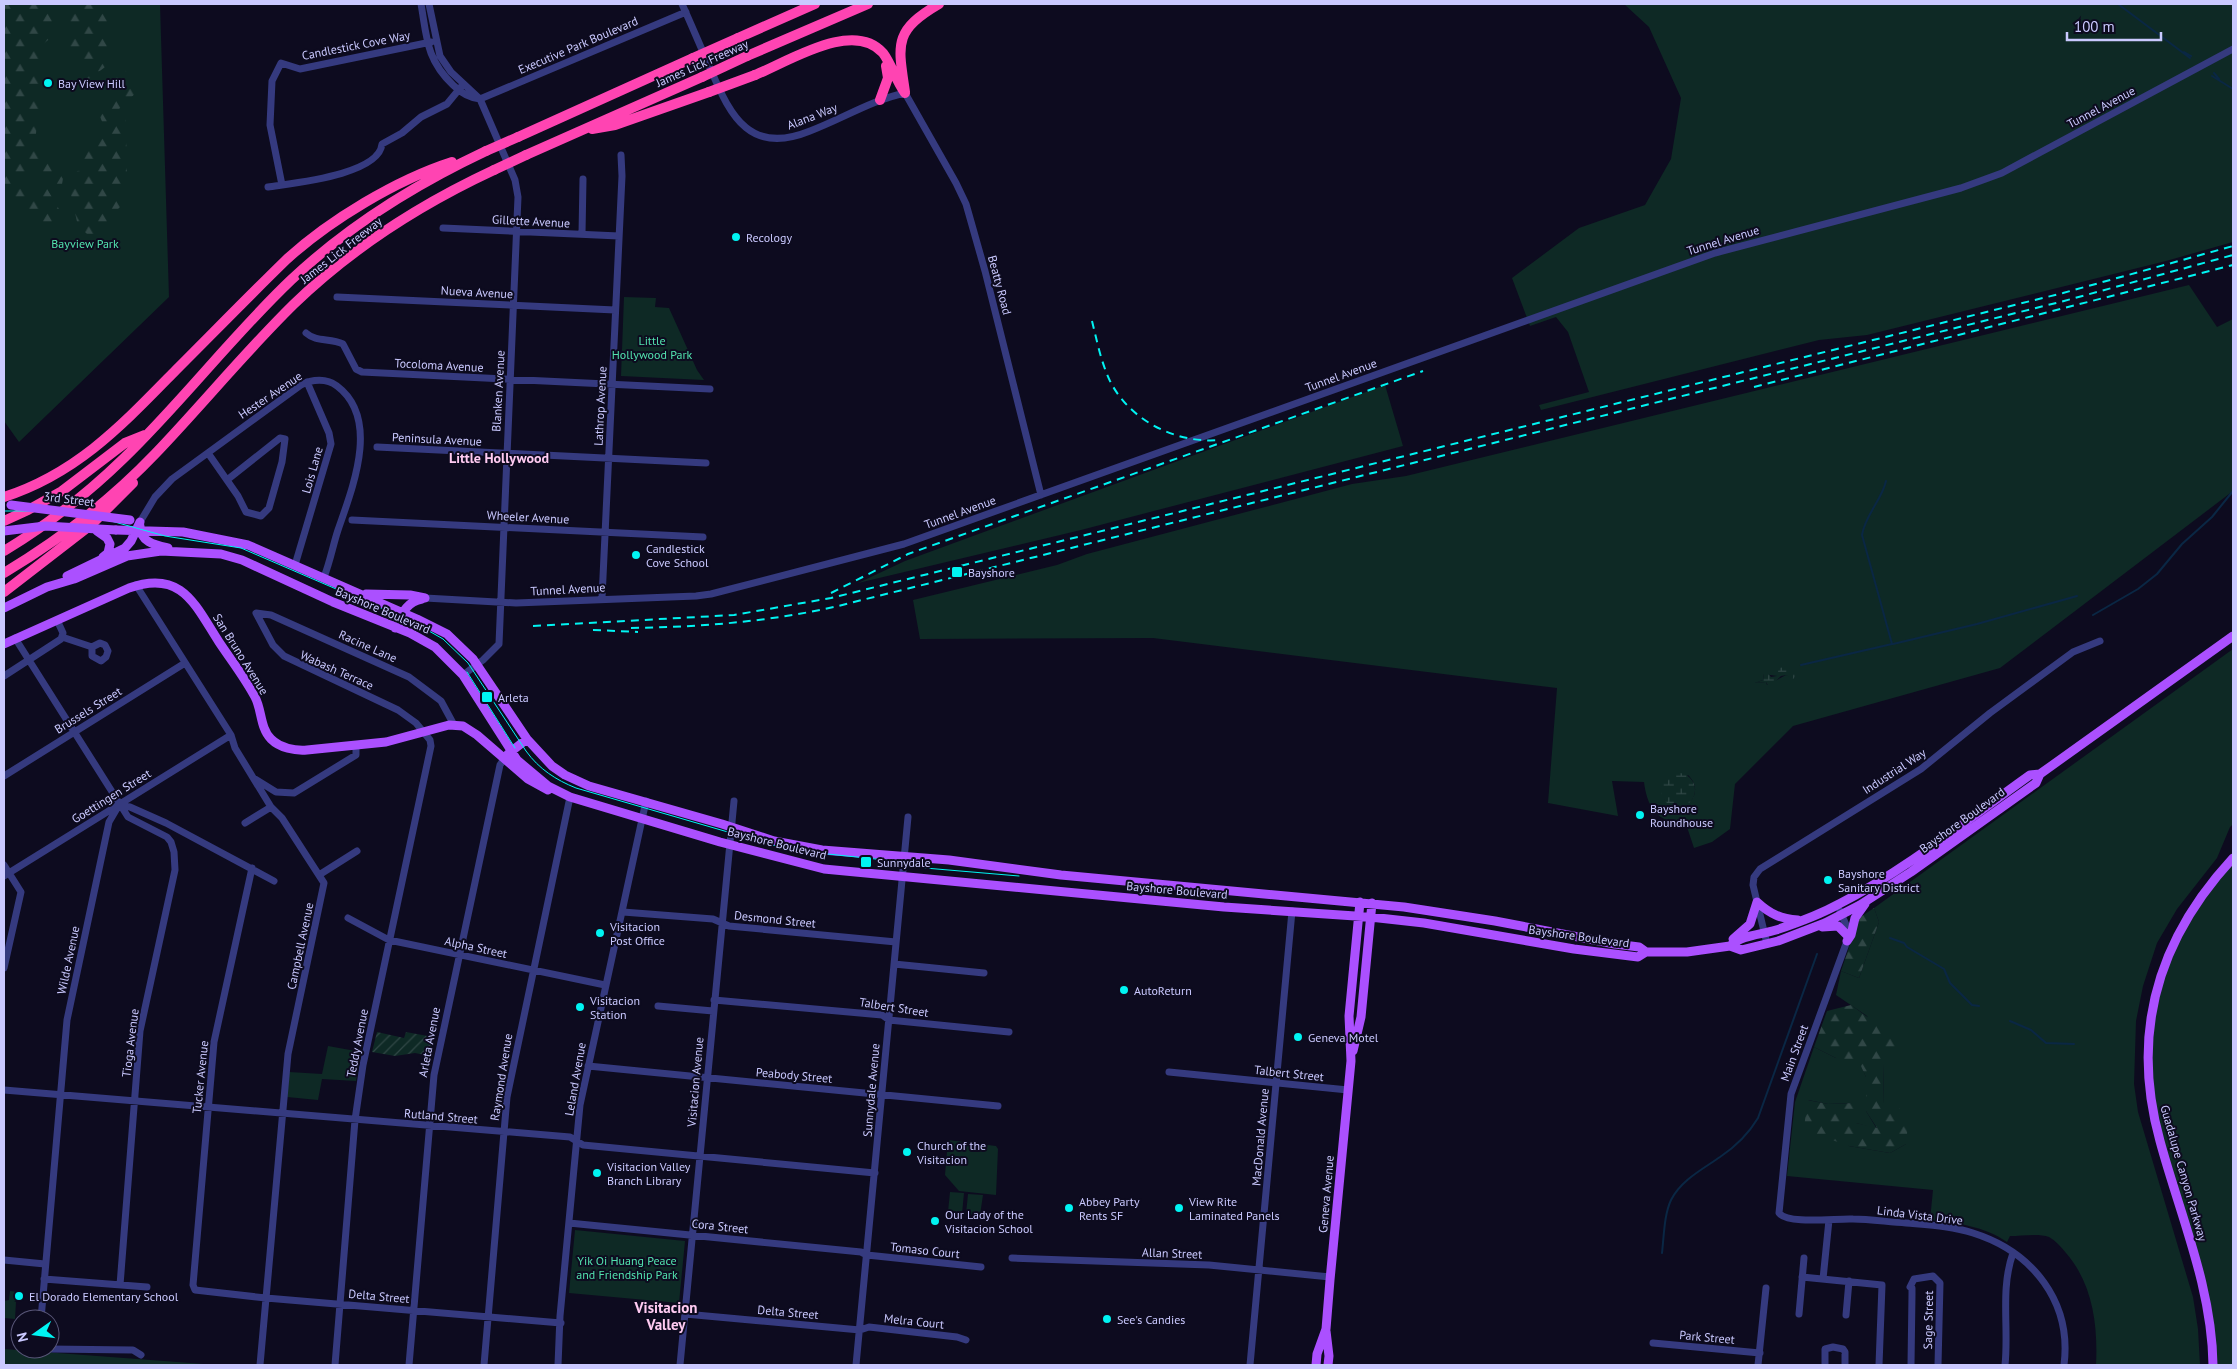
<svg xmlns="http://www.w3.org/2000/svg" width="2237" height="1369" viewBox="0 0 2237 1369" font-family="'PT Sans',sans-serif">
  <defs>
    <pattern id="forest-firs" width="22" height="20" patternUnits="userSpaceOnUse" patternTransform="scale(1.25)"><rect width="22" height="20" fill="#0e2925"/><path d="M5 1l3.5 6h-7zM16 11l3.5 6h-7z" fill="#304746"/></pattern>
    <pattern id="wetland-marsh" width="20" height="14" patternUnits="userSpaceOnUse" patternTransform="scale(1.25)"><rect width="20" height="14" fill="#0e2925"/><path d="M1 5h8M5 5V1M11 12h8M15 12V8" fill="none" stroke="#304746"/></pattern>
    <pattern id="garden-furrows" width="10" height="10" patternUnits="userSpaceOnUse" patternTransform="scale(1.25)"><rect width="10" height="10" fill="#0e2925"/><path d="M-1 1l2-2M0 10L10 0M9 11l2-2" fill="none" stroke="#304746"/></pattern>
  </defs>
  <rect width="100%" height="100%" fill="#0d0b1f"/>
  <path fill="#0e2925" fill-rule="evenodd" d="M4,4H160L169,297L19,442L4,421Z
    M1624,4H2233V242L2166,261L1867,335L1819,340L1541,410L1539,405L1589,392L1568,332L1556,317L1530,326L1512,278L1579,228L1645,205L1671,159L1681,98L1649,27Z
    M2189,285L2217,327L2233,319V491L2000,668L1793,726L1735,784L1730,829L1712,842L1694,848L1685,821C1658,825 1647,807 1644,782L1612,781L1618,816L1548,803L1557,688L1153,638L920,639L913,600L1057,565L1087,554L1352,484L1406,476ZM1801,665L1794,678L1786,675L1767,685L1766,682L1755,683L1763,680L1764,674L1777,676ZM1688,775C1708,794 1681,819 1664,799Z
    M624,297L656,298L655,307L669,308L697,370L704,380L621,376Z
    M1385,385L1403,446L1081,530L858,583L905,561Z
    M2233,649V824L2230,827L2217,858L2177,909L2157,943L2143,986L2136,1021L2134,1084L2138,1112L2193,1297L2198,1329L2200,1365H2096C2098,1326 2093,1284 2066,1253C2061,1247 2056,1241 2049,1237C2039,1233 2021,1236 2010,1236L2007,1242C1984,1226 1957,1223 1930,1220L1933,1190L1787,1176L1795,1102L1814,1047L1836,1058L1860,1063L1866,1077V1111L1877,1129L1856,1123L1852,1103L1828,1104L1808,1100L1849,1146L1890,1153L1906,1144L1883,1104L1884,1063L1867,1016L1836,995L1841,971L1859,978L1879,922L1874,908Z
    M2233,858V1365H2213L2211,1328L2156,1129L2148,1046L2170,951Z
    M328,1046L361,1052L356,1081L322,1079L318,1100L287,1097L289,1072L322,1074Z
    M948,1140L996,1146L998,1149L996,1195L959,1191L945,1175Z
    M950,1192L964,1193L962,1214L948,1212Z
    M968,1194L983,1195L980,1215L966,1214Z
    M575,1230L685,1241L679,1303L569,1293Z
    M10,1291L18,1292V1301H14L16,1302L15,1319L4,1318V1301L9,1300Z
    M4,1349L204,1364V1365H4Z"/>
  <path fill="url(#forest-firs)" d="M4,4H57L53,36L42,45L41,94L35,141L65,167L61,190L32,168L26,194L46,187L66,221L38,223L4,199Z
    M78,4H108L112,62L86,81L80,60L65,47L68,11Z
    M122,67L141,88L119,109L126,120L127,173L122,205L107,220L111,230L95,241L78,226L71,195L77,171L88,170L84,159L103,124L99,114Z
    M1874,908L1879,922L1859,978L1841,971L1859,918Z
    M1851,1005L1888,1032L1897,1045L1884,1063L1883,1103L1898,1106L1908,1124L1906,1144L1890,1153L1849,1146L1804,1130L1807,1100L1828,1104L1853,1103L1858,1112L1856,1123L1877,1128L1866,1111V1077L1860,1064L1841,1072L1836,1058L1814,1047L1827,1011Z"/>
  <path fill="url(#wetland-marsh)" d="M1801,665V671L1793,679L1786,675L1781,676L1769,687L1766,682L1755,683L1763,680L1764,674L1768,673L1771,677L1777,676L1779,668Z
    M1661 790a17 17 0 1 1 34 0a17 17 0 1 1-34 0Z"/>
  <path fill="url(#garden-furrows)" d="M377,1032L404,1038L406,1032L433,1037L430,1056L415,1053L395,1056L372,1052Z"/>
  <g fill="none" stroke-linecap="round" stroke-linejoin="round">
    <path stroke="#0a2744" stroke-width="2" d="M2118,4L2190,58
      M2184,52L2191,56
      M2214,73L2219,79
      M2212,76L2233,89
      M2093,615L2138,589L2157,574L2182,544L2212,517L2233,491
      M1893,644L1977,624L2077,596
      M1801,665L1892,644L1862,535C1865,515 1882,500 1886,481
      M1890,938L1904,943L1907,947L1944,969L1950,983L1972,1005L1979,1006
      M2010,1021L2031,1030L2046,1043L2074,1044
      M1662,1253C1664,1236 1664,1215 1671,1200C1681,1180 1703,1169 1720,1157C1735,1147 1749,1133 1758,1118L1817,954"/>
    <path stroke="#353a7f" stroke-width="7" d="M421,4C427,38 426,59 453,85C460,92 469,98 480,99L686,12
      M429,4L440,56L451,72L480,99L515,180L518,197L499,644L483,660L463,675
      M682,4C692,26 701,48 711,70C731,118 751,155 810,131C842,119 872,100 905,93L956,183L966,204L985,271L1041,495
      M282,185L270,125L272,81L281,63L300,69L431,42
      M268,187C293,183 379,175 382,144L402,133L421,117L447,104L461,87
      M443,228L619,236
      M582,234L583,179
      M337,297L615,310
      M306,333C316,342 330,338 343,344L356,369L362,372L710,389
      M377,447L706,463
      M208,453L238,496L246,512L261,516L269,508L282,462L285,439L280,438L227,480
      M352,520L703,537
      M140,522L155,497L172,479L301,385C312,379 327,378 337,386C381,419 352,489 338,530C333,545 330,562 324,577
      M295,565L331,444L329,433L307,382
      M136,585L231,735L235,748L271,807L282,818L324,883L288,1054L260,1365
      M425,598L516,603L696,596L711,594L904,544L1715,253L1961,188L2002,173L2233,49
      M602,598L622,176L621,155
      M62,637L92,647L100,643L105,645L108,651L106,657L101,661L92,656V647
      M15,638L128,817L167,837L171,842L174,852L175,870L140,1031L120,1285
      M4,676L61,639L63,633L57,620
      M4,776L185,663
      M255,779L276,792L294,793L356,755V745
      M119,805L130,807L166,823L274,881
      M245,823L271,807
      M4,865L21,892L4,968
      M252,868L214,1042L193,1285L195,1290L266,1298L561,1323
      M319,875L357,851
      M4,876L231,735
      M1840,911L1846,925L1847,941L1791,1094L1779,1213C1788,1225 1837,1218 1853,1219C1870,1219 1888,1222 1906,1223C1929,1225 1952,1226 1973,1233C2033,1252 2072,1302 2064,1365
      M623,912L713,919L729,926L896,942
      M348,918L389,940L605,985
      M1767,944L1753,885L1754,877L1760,869L1921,769L1990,713L2073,652L2100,641
      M894,964L984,973
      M714,1000L882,1015L889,1020L1009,1032
      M658,1006L713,1011
      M588,1066L998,1106
      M1169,1072L1348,1090
      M4,1090L570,1137L583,1145L875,1173
      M569,1223L861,1252L867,1255L981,1267
      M1012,1258L1209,1265L1330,1277
      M4,1260L45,1264
      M1802,1277L1882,1285L1879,1365
      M44,1279L147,1287
      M1823,1279L1829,1220
      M685,1314L860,1330L869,1327L957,1337L966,1340
      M1799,1314L1804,1258
      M1846,1315L1849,1281
      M41,1319L67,1020L109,822L119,805
      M1653,1343L1760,1353
      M49,1349L133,1350L141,1355
      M335,1365L355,1120L363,1065L431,746L430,740L416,723L398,710L284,656L273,645L256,613L271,615L409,677L441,701L454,725
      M409,1365L434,1075L500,765L504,759
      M484,1365L507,1097L570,797
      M558,1365L560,1316L580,1105L646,801
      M680,1365L734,801
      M856,1365L908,817
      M1250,1365L1292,911
      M1758,1365L1766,1288
      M1825,1365V1349L1833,1347L1843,1349L1845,1352V1365
      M1911,1365L1912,1294V1288L1910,1287L1914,1279L1933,1276L1940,1283L1938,1365
      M2005,1365C2009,1328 2000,1289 2013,1253"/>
    <path stroke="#ab50ff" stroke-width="9" d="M140,526C140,542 155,545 168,548
      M116,530L183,532L248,545L417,619L447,634L473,659L527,739L552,766L565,775L589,786L722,824L774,841L822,850L949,860L1061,875L1404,907L1495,921L1615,944L1639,947L1646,952
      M97,531L107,538L110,544L108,553L103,557
      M67,576L125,548L131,541L140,522
      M366,594L410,595L425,598
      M4,608L47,587L74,579L127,556L161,551L221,554L242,560L333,602L410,633L435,647L463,675L517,760L548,786L570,797L720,842L824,869L1224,907L1370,917L1424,923L1574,949L1638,957L1646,952H1687L1730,946L1741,950L1778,941L1825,923L1860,905L1911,872L2036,783L2040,774L2233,636
      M395,628C402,614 406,602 422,599
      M4,644L129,588C182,569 195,605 219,642C231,660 245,678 255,697C262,710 260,728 271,739C280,748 295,751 307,750L386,742L449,725L463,726L477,735L528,779L548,790
      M508,754L527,739
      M1822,927L1838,926L1847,935
      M1733,939L1750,924L1757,902C1770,914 1781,919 1798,920
      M1847,941L1851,935L1855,918L1865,904
      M1730,946C1742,935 1760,935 1776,930C1797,923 1819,915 1839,904C1907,869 1968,819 2030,775L2040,774
      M1353,1051L1361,1017L1372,903
      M1326,1331L1329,1356L1328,1365
      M1316,1365L1317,1354L1326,1329L1330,1280L1351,1061L1349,1016L1360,902
      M2213,1365C2212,1287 2180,1215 2160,1141C2130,1033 2158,939 2233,858"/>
    <path stroke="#ff44b2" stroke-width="10" d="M738,38L815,4
      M747,56L868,4
      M755,75C788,62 853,19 883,53C892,65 896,81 905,93
      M905,92C898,44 893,31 939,4
      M880,100L888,78L886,66
      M592,129L615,125L709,92
      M518,137L693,58
      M526,155L702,77
      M4,497C78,473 123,424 176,370C213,333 249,296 287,259C330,220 396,180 452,162
      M4,521L28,510L62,491L125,443L145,435
      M4,551C47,525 87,494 123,459C182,402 232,336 291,280C348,226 416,184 486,151
      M4,573C59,540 110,501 155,454C202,405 245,352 294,304C352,248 421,204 494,170
      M4,592L92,524L133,483"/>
    <path stroke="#00f4f2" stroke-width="1" d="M4,511H38L111,521L165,536L241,548L415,623L443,639L468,663L526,751C539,769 556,780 576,788L790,850L904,862L925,868L1019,876
      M467,672L515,748"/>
    <path stroke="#00f4f2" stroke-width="2" stroke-dasharray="8 6" stroke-linecap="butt" d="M1092,321C1097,341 1101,362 1110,381C1130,421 1177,444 1220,440
      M1754,387L2233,265
      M831,593L908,554L1423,371
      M533,626L734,615L831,598L2063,293L2233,246
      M631,628C700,627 766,622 834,607L2064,301L2233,255
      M593,630L638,632"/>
    <path stroke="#ab50ff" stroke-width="9" d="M11,505L130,520
      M4,531L45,526L116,530"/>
    <path stroke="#ff44b2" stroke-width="10" d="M693,58L738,38
      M702,77L747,56
      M709,92L755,75
      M486,151L518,137
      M494,170L526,155"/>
  </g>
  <g fill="#00f4f2" stroke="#0d0b1f" stroke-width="2">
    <circle cx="48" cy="83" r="5"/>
    <circle cx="736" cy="237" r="5"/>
    <circle cx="636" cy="555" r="5"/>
    <rect x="951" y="566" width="12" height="12" rx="2.5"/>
    <rect x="481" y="691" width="12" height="12" rx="2.5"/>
    <circle cx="1640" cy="815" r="5"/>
    <rect x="860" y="856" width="12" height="12" rx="2.5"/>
    <circle cx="1828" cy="880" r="5"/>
    <circle cx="600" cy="933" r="5"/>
    <circle cx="1124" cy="990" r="5"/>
    <circle cx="580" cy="1007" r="5"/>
    <circle cx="1298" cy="1037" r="5"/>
    <circle cx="907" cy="1152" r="5"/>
    <circle cx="597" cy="1173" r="5"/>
    <circle cx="1069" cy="1208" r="5"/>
    <circle cx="1179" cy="1208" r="5"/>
    <circle cx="935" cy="1221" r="5"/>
    <circle cx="19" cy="1296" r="5"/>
    <circle cx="1107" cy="1319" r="5"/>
  </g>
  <g text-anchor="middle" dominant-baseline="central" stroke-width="4" stroke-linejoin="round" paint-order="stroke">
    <g font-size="12" fill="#cac9ff" stroke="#0d0b1f">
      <text transform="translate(356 45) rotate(-11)">Candlestick Cove Way</text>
      <text transform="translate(578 45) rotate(-23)">Executive Park Boulevard</text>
      <text transform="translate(702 63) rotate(-24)">James Lick Freeway</text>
      <text transform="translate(2101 107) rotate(-28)">Tunnel Avenue</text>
      <text transform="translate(812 116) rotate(-21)">Alana Way</text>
      <text transform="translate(531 221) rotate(3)">Gillette Avenue</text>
      <text transform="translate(1723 240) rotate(-17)">Tunnel Avenue</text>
      <text transform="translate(341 250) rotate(-38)">James Lick Freeway</text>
      <text transform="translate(1000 285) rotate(75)">Beatty Road</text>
      <text transform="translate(477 292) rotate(3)">Nueva Avenue</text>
      <text transform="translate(439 365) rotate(3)">Tocoloma Avenue</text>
      <text transform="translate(1341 375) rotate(-20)">Tunnel Avenue</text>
      <text transform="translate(498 391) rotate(-87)">Blanken Avenue</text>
      <text transform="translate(270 395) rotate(-34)">Hester Avenue</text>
      <text transform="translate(600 406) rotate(-87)">Lathrop Avenue</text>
      <text transform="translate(437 439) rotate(3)">Peninsula Avenue</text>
      <text transform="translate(312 470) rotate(-74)">Lois Lane</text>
      <text transform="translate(69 499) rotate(7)">3rd Street</text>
      <text transform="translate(960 512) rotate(-20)">Tunnel Avenue</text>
      <text transform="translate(528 517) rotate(3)">Wheeler Avenue</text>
      <text transform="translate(568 589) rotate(-3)">Tunnel Avenue</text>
      <text transform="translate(383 610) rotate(23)">Bayshore Boulevard</text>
      <text transform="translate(368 646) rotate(24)">Racine Lane</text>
      <text transform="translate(241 654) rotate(58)">San Bruno Avenue</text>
      <text transform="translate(337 670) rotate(24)">Wabash Terrace</text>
      <text transform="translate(88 710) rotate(-32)">Brussels Street</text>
      <text transform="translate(1894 771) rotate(-33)">Industrial Way</text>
      <text transform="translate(111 796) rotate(-32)">Goettingen Street</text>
      <text transform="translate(1962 820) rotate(-36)">Bayshore Boulevard</text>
      <text transform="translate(777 843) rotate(14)">Bayshore Boulevard</text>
      <text transform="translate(1177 890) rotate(5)">Bayshore Boulevard</text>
      <text transform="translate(775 919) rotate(6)">Desmond Street</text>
      <text transform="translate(1579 936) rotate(8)">Bayshore Boulevard</text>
      <text transform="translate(300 946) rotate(-78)">Campbell Avenue</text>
      <text transform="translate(476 947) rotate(12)">Alpha Street</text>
      <text transform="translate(68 960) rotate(-78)">Wilde Avenue</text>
      <text transform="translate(894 1007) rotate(9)">Talbert Street</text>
      <text transform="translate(429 1042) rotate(-79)">Arleta Avenue</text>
      <text transform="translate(130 1043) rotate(-83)">Tioga Avenue</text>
      <text transform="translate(357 1043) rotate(-79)">Teddy Avenue</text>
      <text transform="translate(1794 1053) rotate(-70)">Main Street</text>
      <text transform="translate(1289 1073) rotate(6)">Talbert Street</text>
      <text transform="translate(794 1075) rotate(5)">Peabody Street</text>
      <text transform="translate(200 1077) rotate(-84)">Tucker Avenue</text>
      <text transform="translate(501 1077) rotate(-81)">Raymond Avenue</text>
      <text transform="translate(575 1079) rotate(-80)">Leland Avenue</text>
      <text transform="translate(695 1082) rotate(-85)">Visitacion Avenue</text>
      <text transform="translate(871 1090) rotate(-85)">Sunnydale Avenue</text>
      <text transform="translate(441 1116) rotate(5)">Rutland Street</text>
      <text transform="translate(1260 1137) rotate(-85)">MacDonald Avenue</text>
      <text transform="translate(2184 1173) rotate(74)">Guadalupe Canyon Parkway</text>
      <text transform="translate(1326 1194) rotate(-85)">Geneva Avenue</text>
      <text transform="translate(1920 1215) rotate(7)">Linda Vista Drive</text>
      <text transform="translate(720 1226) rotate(6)">Cora Street</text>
      <text transform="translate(925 1250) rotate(6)">Tomaso Court</text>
      <text transform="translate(1172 1253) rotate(2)">Allan Street</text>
      <text transform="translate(379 1296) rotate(5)">Delta Street</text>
      <text transform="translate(788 1312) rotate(5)">Delta Street</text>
      <text transform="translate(1928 1320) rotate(-89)">Sage Street</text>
      <text transform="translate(914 1321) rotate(6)">Melra Court</text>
      <text transform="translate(1707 1337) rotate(5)">Park Street</text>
    </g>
    <g font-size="12" fill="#cac9ff" stroke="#0d0b1f" text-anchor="start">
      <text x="58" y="83">Bay View Hill</text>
      <text x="746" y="237">Recology</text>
      <text x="646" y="548">Candlestick<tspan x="646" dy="14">Cove School</tspan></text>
      <text x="968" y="572">Bayshore</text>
      <text x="498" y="697">Arleta</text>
      <text x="1650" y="808">Bayshore<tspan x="1650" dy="14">Roundhouse</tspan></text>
      <text x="877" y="862">Sunnydale</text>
      <text x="1838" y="873">Bayshore<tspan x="1838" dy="14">Sanitary District</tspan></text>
      <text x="610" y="926">Visitacion<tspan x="610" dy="14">Post Office</tspan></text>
      <text x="1134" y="990">AutoReturn</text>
      <text x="590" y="1000">Visitacion<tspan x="590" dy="14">Station</tspan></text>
      <text x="1308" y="1037">Geneva Motel</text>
      <text x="917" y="1145">Church of the<tspan x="917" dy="14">Visitacion</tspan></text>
      <text x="607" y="1166">Visitacion Valley<tspan x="607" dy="14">Branch Library</tspan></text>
      <text x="1079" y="1201">Abbey Party<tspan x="1079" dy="14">Rents SF</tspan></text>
      <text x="1189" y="1201">View Rite<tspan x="1189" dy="14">Laminated Panels</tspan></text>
      <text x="945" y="1214">Our Lady of the<tspan x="945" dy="14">Visitacion School</tspan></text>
      <text x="29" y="1296">El Dorado Elementary School</text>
      <text x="1117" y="1319">See's Candies</text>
    </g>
    <g font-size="12" fill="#52e2ae" stroke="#0d0b1f">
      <text x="85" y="243">Bayview Park</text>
      <text x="652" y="340">Little<tspan x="652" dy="14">Hollywood Park</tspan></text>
      <text x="627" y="1260">Yik Oi Huang Peace<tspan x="627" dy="14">and Friendship Park</tspan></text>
    </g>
    <g font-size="14" font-weight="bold" fill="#ffcbf2" stroke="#0d0b1f">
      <text x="499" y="458">Little Hollywood</text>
    </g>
    <g font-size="15" font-weight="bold" fill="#ffcbf2" stroke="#0d0b1f">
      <text x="666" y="1307">Visitacion<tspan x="666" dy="17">Valley</tspan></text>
    </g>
  </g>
  <rect width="2237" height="1369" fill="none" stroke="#cac9ff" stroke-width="10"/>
  <g transform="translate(35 1334) rotate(256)"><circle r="24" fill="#0d0b1f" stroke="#595779"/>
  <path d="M0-4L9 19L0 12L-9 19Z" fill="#00f4f2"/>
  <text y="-8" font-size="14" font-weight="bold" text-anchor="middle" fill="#cac9ff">N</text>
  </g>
  <path d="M2067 32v8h94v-8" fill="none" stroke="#cac9ff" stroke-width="2.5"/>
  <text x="2074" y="32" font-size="15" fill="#cac9ff" stroke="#0d0b1f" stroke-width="4" paint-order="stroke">100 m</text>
</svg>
